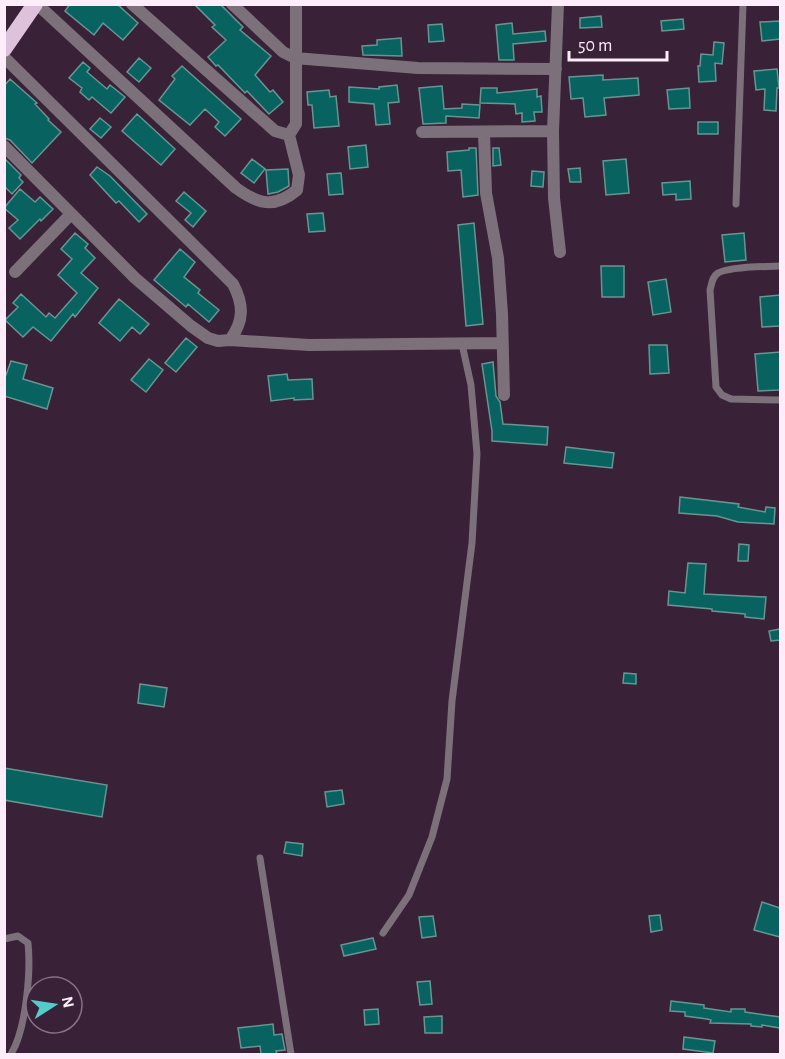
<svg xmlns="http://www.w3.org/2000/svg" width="785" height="1059" viewBox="0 0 785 1059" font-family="'Alegreya Sans',sans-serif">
  <rect width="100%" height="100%" fill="#392137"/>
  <path fill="#08625f" stroke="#689592" stroke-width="1.5" d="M70,4H117L138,23L123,40L103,23L94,35L65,11Z
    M194,4H220L243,27L240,30L271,56L255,75L270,92L273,90L283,102L269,114L247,91L245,93L218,65L216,66L208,57L226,40L212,27L215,25Z
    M601,16L602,27L580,28V18Z
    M683,19L684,29L662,31L661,21Z
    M780,21V39L762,41L760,22Z
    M512,23L513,34L545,31L546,41L513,44L514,60H499L496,25Z
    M442,24L444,41L429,42L428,25Z
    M401,38L402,56L363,55L362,46L377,45V40Z
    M714,42L724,43L722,64L715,63L716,81L699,82L698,66H700L701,54L713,55Z
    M139,58L151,68L139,82L127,72Z
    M83,62L90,68L87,72L107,89L110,85L125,97L111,113L92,97L89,100L80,92L82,88L69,78Z
    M182,66L241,119L225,136L215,127L219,122L205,109L190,125L159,100L175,79L172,76Z
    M777,69L779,88H777L776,111L764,110L765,89L756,90L754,71Z
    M603,75V80L638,78L639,95L604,98L606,115L585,117L583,98L571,99L569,77Z
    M10,79L37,103L35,104L49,119L48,120L61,132L32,163L10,140L4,138V86Z
    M397,85L399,102L388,103L390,124L376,125L374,104L349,102V87L379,89V87Z
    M442,86L444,109L462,108V104L480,105L479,118L446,116V123L423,124L419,88Z
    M481,88H497V93L537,89V97L541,96L542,112H534L535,121L522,122V113L516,114L515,104L480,103Z
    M689,88L690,108L669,109L667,90Z
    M329,90L330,97L336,96L339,126L314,128L312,105H308L307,92Z
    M137,114L175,149L161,165L122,131Z
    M100,118L111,127L101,138L90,129Z
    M698,122H718V134H698Z
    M366,145L368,167L350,169L348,147Z
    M469,148H476L478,195L463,197L461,170L448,171L447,152L469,150Z
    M493,148H499L501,165L493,166Z
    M4,158L21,175L19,178L23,182L12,194L4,186Z
    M252,159L265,169L254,183L241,173Z
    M626,159L629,193L606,195L603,161Z
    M97,167L110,176L147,214L139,222L119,201L116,203L90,175Z
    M580,168L581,182H570L568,169Z
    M288,169L289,186L278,192L268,194L266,170Z
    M532,171L544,172L543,187L531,186Z
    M341,173L343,194L329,195L327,174Z
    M690,181L691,199L676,200V194L663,195L662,183Z
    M20,189L35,202L40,197L53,209L41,221L40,219L20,239L9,228L18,220L4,208Z
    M184,192L206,211L193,227L185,220L191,213L176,201Z
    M323,213L325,231L309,232L307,214Z
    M474,223L483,324L466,326L458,225Z
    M75,233L88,244L85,248L95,258L81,273L98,288L75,317L73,314L51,341L33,327L23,337L5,320L18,307L13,303L21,294L46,317L49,313L55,318L77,293L58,275L72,259L61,249Z
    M744,233L746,260L725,262L722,235Z
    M180,249L195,262L184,277L200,290L198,293L219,310L209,322L188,304L186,307L154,280Z
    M601,266H624V297H602Z
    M666,279L671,312L653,315L648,282Z
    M780,295V326L762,327L760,297Z
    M119,299L149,324L140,334L132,327L120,341L99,323Z
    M186,338L197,347L176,372L165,363Z
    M649,345H667L669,373L650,374Z
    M780,352V390L758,391L755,354Z
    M149,359L163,370L146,392L131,380Z
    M11,361L27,365L23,379L53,388L47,409L4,396V375H6Z
    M493,362L496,396L500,402L503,424L548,427L547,445L492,441V431L482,364Z
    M287,374L288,380L312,379L313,399L294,400V398L271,401L268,376Z
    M566,447L614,453L612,468L564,463Z
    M680,497L739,504L738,507L765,512L766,507L775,508L774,524L738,522L717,516L679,513Z
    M739,544L749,545L748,561H738Z
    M688,563L706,564L704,594L766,597L764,619L745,617V614L712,611V609L668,605L669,591L685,593Z
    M780,629V640L771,641L769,631Z
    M624,673L636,674V684L623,683Z
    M140,684L167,688L164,707L138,703Z
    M4,768L107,785L102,817L4,800Z
    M342,790L344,804L327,807L325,792Z
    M286,842L303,844L302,856L284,853Z
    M762,902L780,908V937L754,930Z
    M660,915L662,930L651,932L649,916Z
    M433,916L436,936L422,938L419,917Z
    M373,938L376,949L344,956L341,945Z
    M430,981L432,1004L420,1005L417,982Z
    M671,1001L704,1005V1008L731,1012V1009H745V1012L780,1017V1028L762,1025V1027L751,1026V1024L710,1023L711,1020L707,1019L685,1016V1012L670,1011Z
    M378,1009L379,1024L365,1025L364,1010Z
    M442,1016V1033H425L424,1017Z
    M273,1024L274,1035L282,1034L285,1050L276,1051L277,1054H261L260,1046L241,1048L238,1028Z
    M684,1037L715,1041L713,1053L683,1049Z"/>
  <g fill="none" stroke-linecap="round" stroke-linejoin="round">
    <path stroke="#7c707b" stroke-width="7" d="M736,204L743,4
      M780,266C765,267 731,266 718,273C712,277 712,283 710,290L716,387L722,395L731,399L780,400
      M260,858L291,1054
      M383,933L409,895L432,837L447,779L452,701L472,543L477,454L471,385L462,344
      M4,939L18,936L28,943C31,972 26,1030 11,1054"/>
    <path stroke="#7c707b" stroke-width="12" d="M37,4L236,188C258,204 274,209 297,190L299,175L289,135
      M132,4L275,131L289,135L296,124V4
      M232,4L283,52L295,58L418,68L556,69
      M558,4L553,131L554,198L560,252
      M4,57L233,284C244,305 244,321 230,340
      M422,132L553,131
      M484,133L486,193L498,258L502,314L504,395
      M4,146L135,278L191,326L208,338L218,341L230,340L309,345L502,343
      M15,272L71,214"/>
    <path stroke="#dec2db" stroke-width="16" d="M4,49L35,4"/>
  </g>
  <rect width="785" height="1059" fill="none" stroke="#fdedfa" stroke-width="12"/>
  <g transform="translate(54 1005) rotate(78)"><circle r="28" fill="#392137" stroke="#877385" stroke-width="1.5"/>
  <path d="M0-4.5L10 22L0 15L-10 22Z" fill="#54cdc8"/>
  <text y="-9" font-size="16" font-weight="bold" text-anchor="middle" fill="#fdedfa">N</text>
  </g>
  <path d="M569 51v9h98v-9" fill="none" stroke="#fdedfa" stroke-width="3"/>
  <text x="578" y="51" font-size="18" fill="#fdedfa" stroke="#392137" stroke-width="4.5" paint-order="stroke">50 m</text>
</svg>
